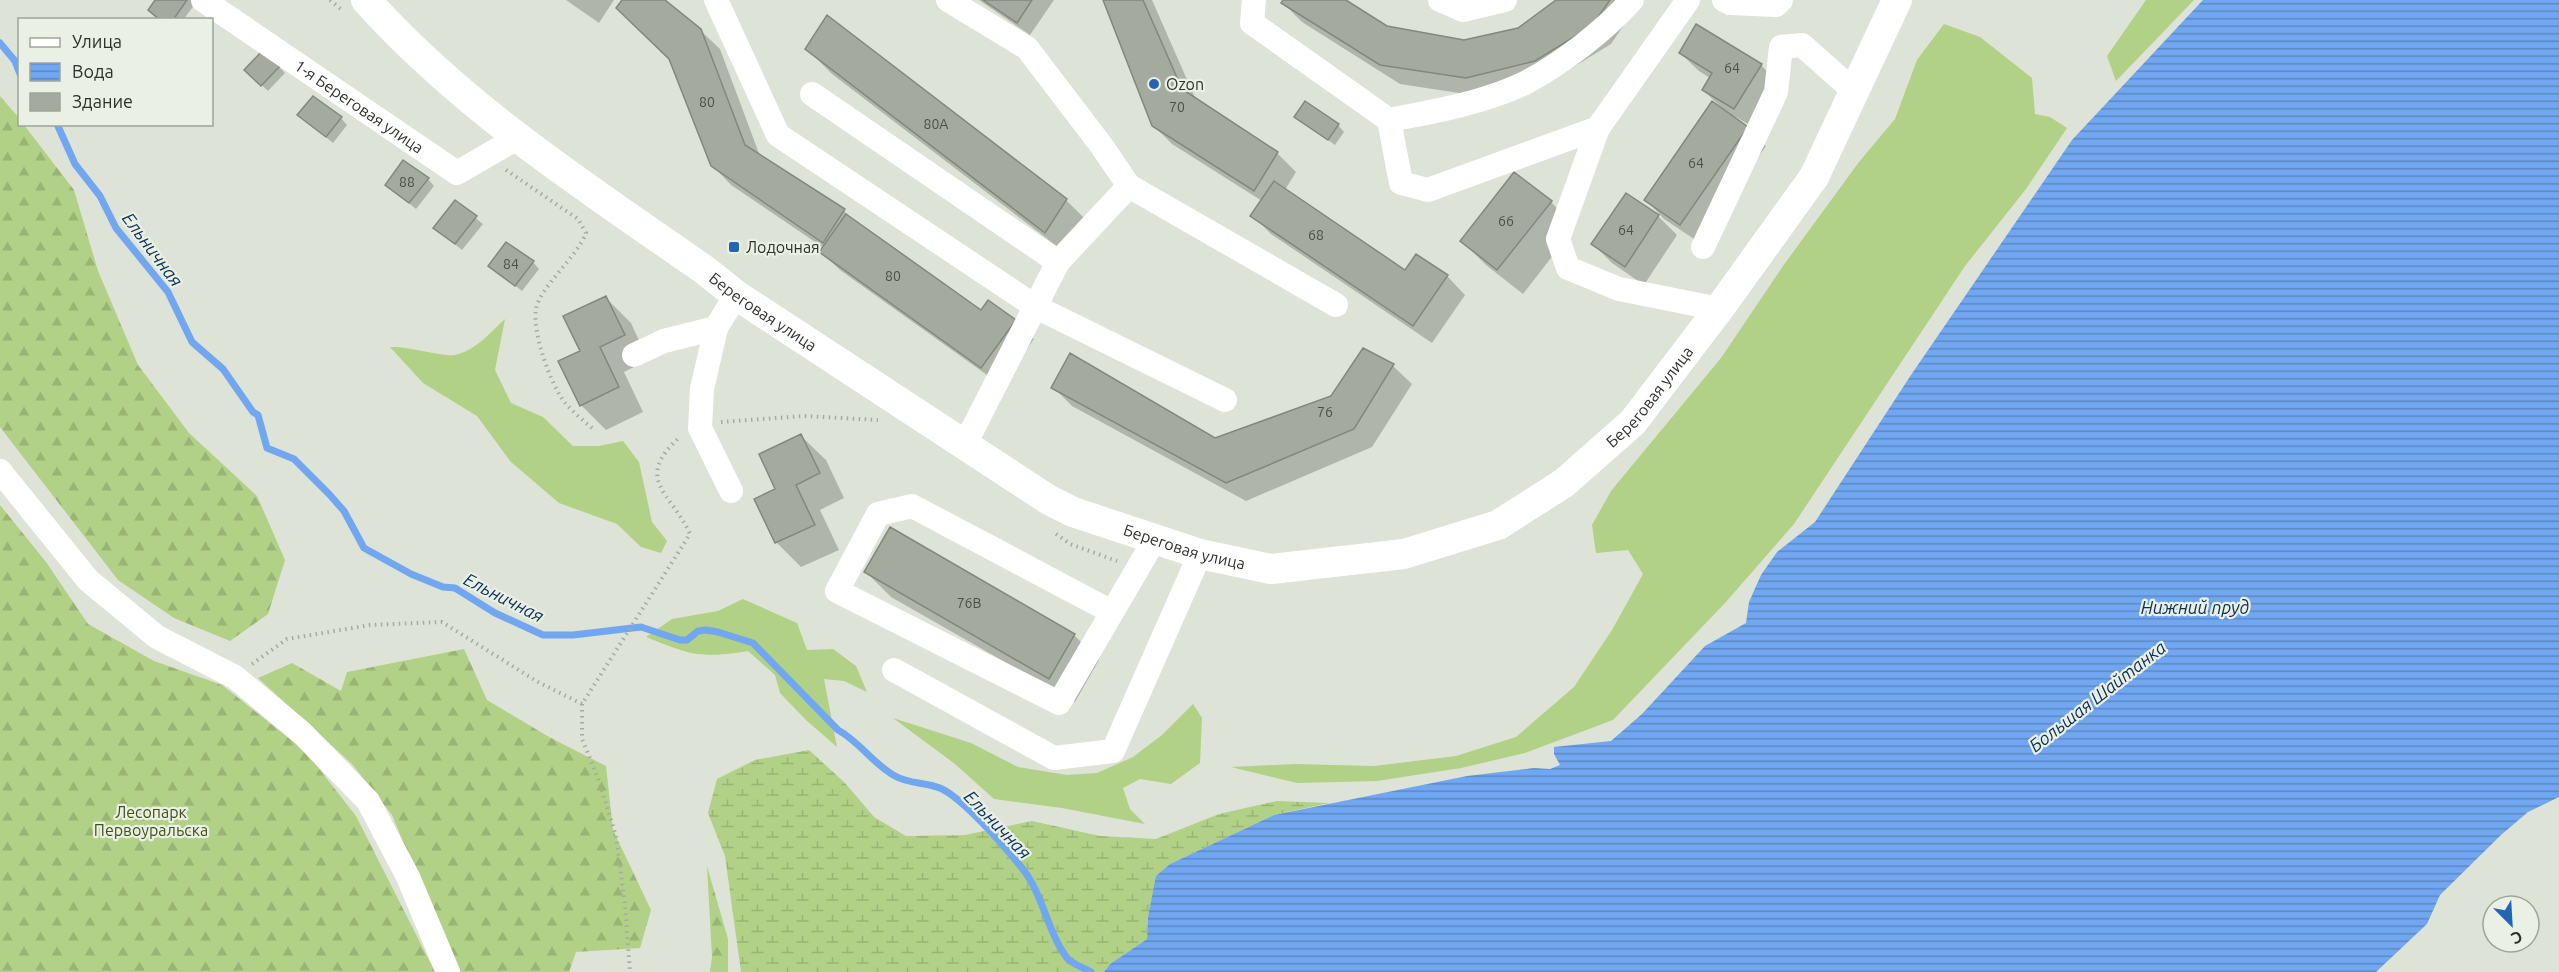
<svg xmlns="http://www.w3.org/2000/svg" width="2559" height="972" viewBox="0 0 2559 972" font-family="Ubuntu,sans-serif">
  <defs>
    <pattern id="forest-firs" width="22" height="20" patternUnits="userSpaceOnUse" patternTransform="scale(1.5)"><rect width="22" height="20" fill="#b1d186"/><path d="M5 1l3.5 6h-7zM16 11l3.5 6h-7z" fill="#99b474"/></pattern>
    <pattern id="wetland-marsh" width="20" height="14" patternUnits="userSpaceOnUse" patternTransform="scale(1.5)"><rect width="20" height="14" fill="#b1d186"/><path d="M1 5h8M5 5V1M11 12h8M15 12V8" fill="none" stroke="#99b474"/></pattern>
    <pattern id="water-rules" width="6" height="5" patternUnits="userSpaceOnUse" patternTransform="scale(1.5)"><rect width="6" height="5" fill="#71a7f0"/><path d="M0 2.5h6" fill="none" stroke="#5d89c3"/></pattern>
  </defs>
  <rect width="100%" height="100%" fill="#dde3d6"/>
  <path fill="#b1d186" d="M2146,0H2194L2116,81L2107,56Z
    M1944,24L1980,37L2032,78L2035,114L2050,117L2067,128L2026,189L1965,266L1794,524L1725,603L1613,720L1525,753L1461,768L1377,781L1297,783L1231,767L1295,764L1374,766L1456,756L1516,737L1574,687L1612,630L1643,574L1628,550L1596,553L1592,525L1611,491L1721,358L1783,266L1859,162L1895,119L1917,60Z
    M505,319L495,370L511,403L543,417L573,446H599L623,441L639,462L652,522L667,541L661,553L641,547L617,524L559,503L511,462L477,416L423,383L390,347C408,346 444,357 455,355C475,351 491,332 505,319Z
    M743,599L797,623L807,650L833,649L856,666L867,692L844,681L824,679L837,747L806,720L780,693L775,675L748,651C698,659 692,655 646,637L672,619L718,611Z
    M1193,704L1202,718L1200,763L1171,784L1140,779L1123,788L1130,809L1145,824L1062,808L994,799L955,764L893,718L971,743L1018,767L1067,775L1097,773L1133,757L1162,735Z"/>
  <path fill="url(#forest-firs)" d="M0,96L19,118L20,124L24,125L74,190L98,271L138,365L189,433L257,496L285,560L268,614L230,641L174,618L118,580L0,427Z
    M0,505L46,562L88,624L154,661L222,685L306,752L356,816L435,972H0Z
    M464,649L487,700L549,737L606,766L613,830L651,910L640,948L576,952L569,972H457L392,815L352,764L258,678L292,663L341,691L347,672Z
    M707,866L728,939V972H710L712,957Z"/>
  <path fill="url(#wetland-marsh)" d="M809,750L845,783L874,817L906,836L965,835L1032,821L1100,836L1156,839L1219,814L1277,801L1329,803L1274,815L1170,864L1148,917L1147,939L1110,964L1104,972H741L725,856L708,813L717,779L755,760Z"/>
  <path fill="url(#water-rules)" d="M2203,0H2559V797L2528,812L2501,835L2440,895L2427,924L2376,972H1104L1110,964L1147,939L1148,917L1156,876L1170,864L1274,815L1467,776L1534,768L1550,769L1560,765L1554,754V747L1611,741L1642,714L1705,646L1746,623L1749,602L1761,575L1777,552L1815,522L1911,375L2072,140Z"/>
  <path fill="#0003" d="M157,0H191L195,4L183,20H160Z
    M566,0H614L599,23Z
    M624,0H662L700,30L720,49L760,156L844,211L857,223L981,312L1015,321L1034,339L1001,385L840,270L821,252L824,248L731,185L712,165L671,60Z
    M979,0H1054L1030,35Z
    M1103,0H1152L1196,100L1277,153L1296,172L1285,190L1405,272L1447,276L1465,295L1432,343L1271,234L1252,215L1262,201L1172,144L1153,125Z
    M1285,0H1343L1386,28L1464,42L1519,29L1558,0H1641L1611,44L1554,79L1485,97L1400,84L1302,22L1283,3Z
    M828,17L1066,200L1091,225L1071,257L832,74L807,49Z
    M1680,53L1761,65L1779,84L1753,127L1734,116L1733,118L1766,146L1700,243L1664,219L1646,200L1722,108L1703,90L1710,78L1699,71Z
    M279,67L285,73L268,91L246,70Z
    M1296,117L1338,125L1344,132L1335,145Z
    M341,118L347,125L333,143L306,121Z
    M428,179L434,186L416,209L387,185Z
    M1626,195L1659,217L1677,235L1644,285L1612,263L1593,244Z
    M455,202L483,224L462,250L435,228Z
    M1551,202L1575,227L1523,294L1486,265L1462,241Z
    M533,262L539,269L522,291L490,266Z
    M606,298L631,323L648,360L624,372L643,412L606,430L581,405L582,352Z
    M1393,366L1412,384L1372,447L1246,501L1072,406L1053,387L1215,440L1332,397Z
    M801,436L826,460L844,498L820,510L839,550L801,567L777,543L756,499L777,489Z
    M866,572L1074,635L1099,660L1075,702L891,597Z"/>
  <g fill="none" stroke-linecap="round" stroke-linejoin="round">
    <path stroke="#71a7f0" stroke-width="7" d="M0,43L15,61L20,74
      M57,124L75,164L100,196L116,228L168,292L192,342L223,369L253,412L258,415L267,448L294,459L329,494L344,511L364,548L411,574L443,587L455,588L495,613L543,635H573L641,627L680,640H687L698,631L706,630L718,632L753,643L838,730C860,742 873,764 895,776C909,784 925,782 940,788C963,798 1005,847 1022,868C1043,894 1047,931 1067,958C1072,964 1084,968 1091,972"/>
  </g>
  <path fill="#a4aa9e" stroke="#83887d" stroke-width="1.5" d="M155,0H187L173,20H160L148,10Z
    M622,0H665L701,29L745,145L845,209L823,243L711,166L669,59L616,8Z
    M983,0H1032L1017,23Z
    M1103,0H1143L1182,89L1278,152L1254,191L1152,126Z
    M1283,0H1346L1387,26L1464,40L1518,28L1556,0H1610L1592,26L1535,61L1466,78L1380,65L1281,3Z
    M827,15L1067,199L1045,233L805,49Z
    M1696,24L1762,64L1734,109L1702,90L1712,73L1679,53Z
    M263,50L280,66L261,86L244,70Z
    M313,96L342,117L326,137L297,115Z
    M1305,101L1339,124L1328,140L1294,117Z
    M1712,101L1748,127L1680,225L1644,200Z
    M403,160L429,178L409,203L385,185Z
    M1514,172L1552,201L1497,270L1460,241Z
    M1274,181L1405,270L1416,254L1448,275L1413,326L1250,216Z
    M1626,193L1659,215L1625,267L1591,244Z
    M455,200L477,216L455,244L433,228Z
    M846,214L981,310L988,300L1016,320L981,368L819,252Z
    M506,242L534,261L515,286L488,266Z
    M606,296L625,335L600,347L619,387L580,406L558,361L580,351L563,316Z
    M1363,348L1394,364L1354,429L1226,483L1051,388L1070,353L1215,438L1331,396Z
    M801,434L820,473L796,485L815,525L775,543L754,499L775,489L759,454Z
    M890,527L1075,634L1049,679L864,572Z"/>
  <g fill="none" stroke-linecap="round" stroke-linejoin="round">
    <path stroke="#a6aba0" stroke-width="4" stroke-dasharray="1.5 4.5" stroke-linecap="butt" d="M330,0L342,10
      M506,170L578,219L586,233C577,257 540,287 536,309C532,333 551,386 566,404C574,413 584,421 593,429
      M721,422L804,416L878,420
      M1056,534L1070,544L1117,561
      M252,664L287,639L370,625L442,622L538,682L582,704L690,534C672,493 632,480 680,437
      M582,704V739L598,778L616,836L625,905L630,972"/>
    <g stroke="#fff" stroke-width="24">
      <path id="s1" d="M203,0L457,173L517,138"/>
      <path d="M716,0L778,135L1036,307L1225,400"/>
      <path d="M948,0L1027,48L1101,145L1129,186L1336,305"/>
      <path d="M1254,0L1252,23L1389,120L1401,183L1428,190L1598,128L1688,0"/>
      <path d="M1440,0L1463,10L1505,0"/>
      <path d="M1724,0L1730,3L1776,5L1781,0"/>
      <path d="M812,94L1058,262L965,444"/>
      <path d="M1389,120C1433,112 1487,102 1527,82C1564,62 1604,31 1632,0"/>
      <path d="M1598,128L1558,239L1568,268L1619,289L1719,309"/>
      <path d="M1703,247L1776,92L1781,47L1802,45L1855,92"/>
      <path d="M1058,262L1129,186"/>
      <path d="M716,328L702,389L700,428L731,491"/>
      <path d="M634,355L664,341L716,328L736,295"/>
      <path d="M0,471L88,580L157,637L235,677L302,733L368,801L408,877L448,972"/>
      <path d="M1112,612L912,506L878,514L837,591L1059,703L1155,539"/>
      <path d="M894,670L1054,758L1113,751L1200,554"/>
    </g>
    <path stroke="#fff" stroke-width="30" id="s2" d="M366,0C464,109 587,188 706,271L736,295L1049,500L1073,512L1200,554L1271,569L1404,554L1498,525L1564,483L1633,422L1719,309L1814,177L1897,0"/>
  </g>
  <g fill="#2464b5" stroke="#eaf0e3" stroke-width="2">
    <circle cx="1154" cy="84" r="6"/>
    <rect x="728" y="241" width="12" height="12" rx="3"/>
  </g>
  <g text-anchor="middle" dominant-baseline="central" stroke-width="4.5" stroke-linejoin="round" paint-order="stroke">
    <g font-size="14" fill="#4c4f48">
      <text x="1732" y="68">64</text>
      <text x="707" y="102">80</text>
      <text x="1177" y="107">70</text>
      <text x="936" y="124">80А</text>
      <text x="1696" y="163">64</text>
      <text x="407" y="182">88</text>
      <text x="1506" y="221">66</text>
      <text x="1626" y="230">64</text>
      <text x="1316" y="235">68</text>
      <text x="511" y="264">84</text>
      <text x="893" y="276">80</text>
      <text x="1325" y="412">76</text>
      <text x="969" y="603">76В</text>
    </g>
    <g font-size="16" fill="#2f312c" stroke="#eaf0e3" text-anchor="start">
      <text x="1166" y="84">Ozon</text>
      <text x="746" y="247">Лодочная</text>
    </g>
    <g font-size="16" fill="#2f312c" stroke="#eaf0e3">
      <text stroke="none"><textPath href="#s1" startOffset="189">1-я Береговая улица</textPath></text>
      <text stroke="none"><textPath href="#s2" startOffset="506">Береговая улица</textPath></text>
      <text stroke="none"><textPath href="#s2" startOffset="1514">Береговая улица</textPath></text>
      <text stroke="none"><textPath href="#s2" startOffset="992">Береговая улица</textPath></text>
    </g>
    <g font-size="16" fill="#3c5213" stroke="#eaf0e3">
      <text x="151" y="812">Лесопарк<tspan x="151" dy="18">Первоуральска</tspan></text>
    </g>
    <g font-size="18" font-style="italic" fill="#0c305e" stroke="#eaf0e3">
      <text transform="translate(153 249) rotate(53)">Ельничная</text>
      <text transform="translate(504 597) rotate(27)">Ельничная</text>
      <text x="2195" y="607">Нижний пруд</text>
      <text transform="translate(2097 696) rotate(-38)">Большая Шайтанка</text>
      <text transform="translate(998 824) rotate(46)">Ельничная</text>
    </g>
  </g>
  <rect x="18" y="18" width="195" height="108" fill="#eaf0e3" stroke="#9fa49a" stroke-width="1.5"/>
  <rect x="30" y="38" width="30" height="9" fill="#ffffff" stroke="#9fa49a" stroke-width="1.5"/>
  <text x="72" y="48" font-size="18" fill="#2f312c">Улица</text>
  <rect x="30" y="63" width="30" height="18" fill="url(#water-rules)" stroke="#9fa49a" stroke-width="1.5"/>
  <text x="72" y="78" font-size="18" fill="#2f312c">Вода</text>
  <rect x="30" y="93" width="30" height="18" fill="#a4aa9e" stroke="#9fa49a" stroke-width="1.5"/>
  <text x="72" y="108" font-size="18" fill="#2f312c">Здание</text>
  <g transform="translate(2511 924) rotate(156)"><circle r="28" fill="#eaf0e3" stroke="#9fa49a" stroke-width="1.5"/>
  <path d="M0-4.5L10 22L0 15L-10 22Z" fill="#2464b5"/>
  <text y="-9" font-size="16" font-weight="bold" text-anchor="middle" fill="#2f312c">С</text>
  </g>
</svg>
